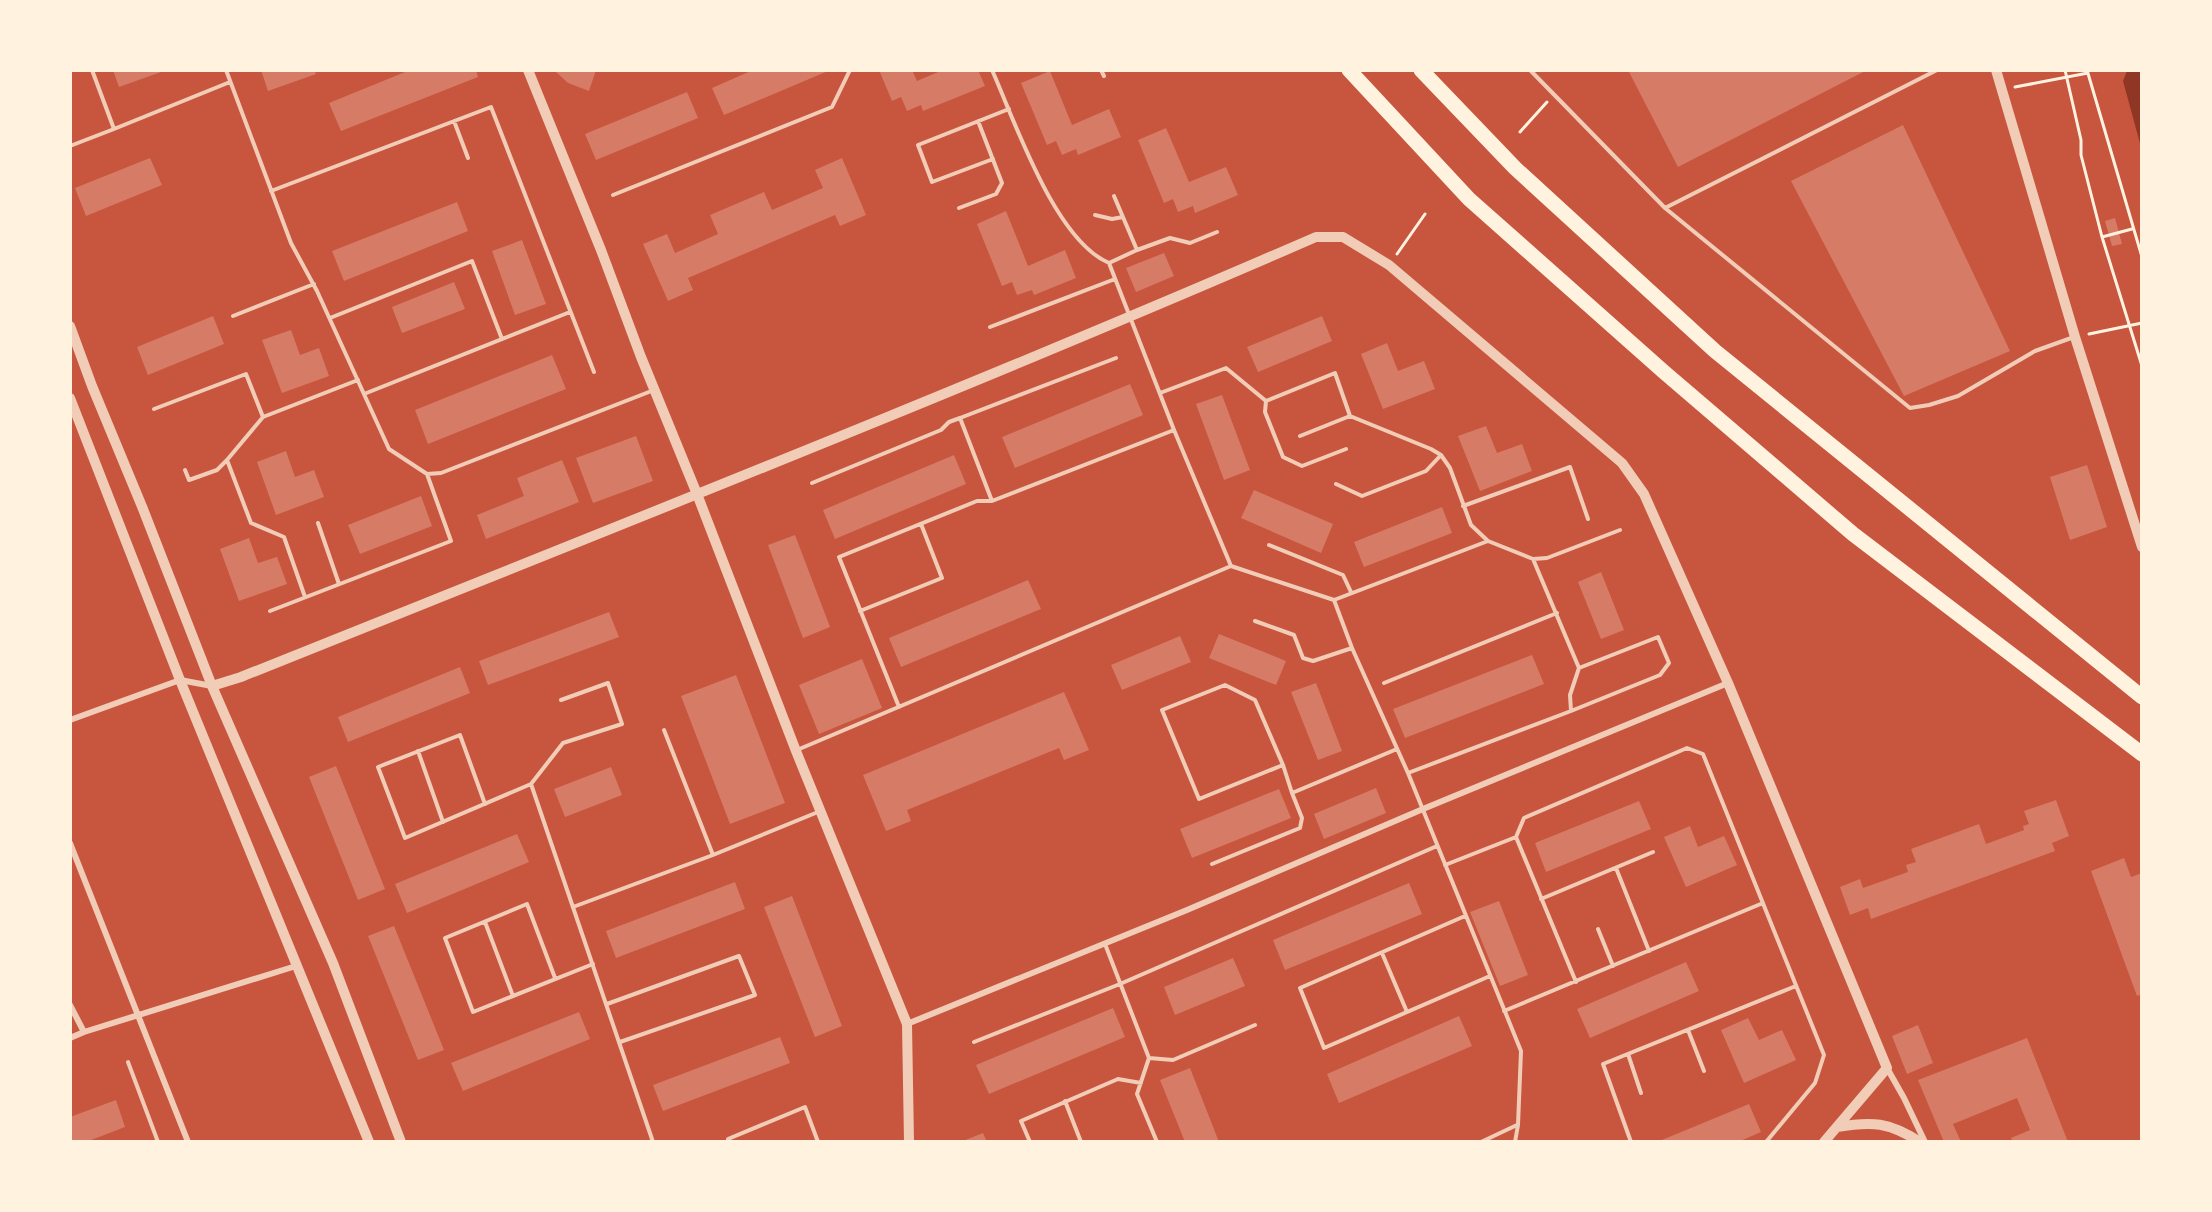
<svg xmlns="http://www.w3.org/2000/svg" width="2212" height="1212" viewBox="0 0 2212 1212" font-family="'Exo 2',sans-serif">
  <rect width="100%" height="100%" fill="#c8553d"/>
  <path fill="#8f3625" d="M2127,71H2141V147L2123,81Z"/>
  <path fill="#d67c66" d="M113,70H164V71L119,87Z
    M261,70H314L316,74L268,91Z
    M410,70H476L478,77L341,131L329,103Z
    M554,70H596L589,91L568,83Z
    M753,70H828V71L724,115L712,88Z
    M879,70H912L917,81L943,70H978L985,86L923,111L921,105L907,111L901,97L892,101Z
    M1628,70H1867L1678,167Z
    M1050,71L1072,125L1109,109L1121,137L1078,155L1076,149L1062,155L1056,141L1047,145L1021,83Z
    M687,92L698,118L596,160L585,134Z
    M1903,125L2010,351L1904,396L1791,181Z
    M1166,128L1189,182L1226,167L1238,195L1195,213L1193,206L1178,212L1173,199L1164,203L1138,140Z
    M150,158L162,185L86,216L75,188Z
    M842,158L866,215L840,226L835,215L688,278L693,290L668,301L643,244L667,234L675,253L718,234L710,215L764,192L772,210L823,188L815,170Z
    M457,202L468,231L344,281L332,251Z
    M1006,211L1028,266L1065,250L1076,278L1034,295L1032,290L1017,295L1012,282L1002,286L977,224Z
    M2115,218L2122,244L2112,246L2105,221Z
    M522,240L546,304L515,315L492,251Z
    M1164,253L1174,276L1136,292L1126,268Z
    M454,282L465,309L402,333L392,307Z
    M213,316L224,344L148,375L137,347Z
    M1322,316L1332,341L1258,372L1247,347Z
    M291,330L300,355L319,348L329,376L282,393L262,340Z
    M1387,343L1398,371L1424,361L1435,389L1383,409L1361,354Z
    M552,355L566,389L428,444L415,410Z
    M1130,384L1143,415L1015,468L1002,437Z
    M1222,395L1250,470L1224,480L1196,404Z
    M1486,426L1497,453L1522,444L1532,471L1480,491L1458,436Z
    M636,436L653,481L593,503L576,458Z
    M286,451L295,477L314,470L324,497L276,515L257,462Z
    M954,455L966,484L835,539L823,510Z
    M562,460L579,502L486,539L477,515L524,496L517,478Z
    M2087,465L2107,527L2070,540L2050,477Z
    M1254,490L1333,524L1321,553L1241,518Z
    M421,496L432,526L360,554L348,525Z
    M1442,507L1452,533L1364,567L1354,542Z
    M795,535L830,627L803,638L768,545Z
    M249,538L258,563L277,557L287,584L239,601L220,549Z
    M1601,572L1624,630L1601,639L1578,582Z
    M1028,580L1041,609L901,667L889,638Z
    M609,612L619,637L488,685L479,661Z
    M1219,634L1286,661L1276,685L1209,658Z
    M1180,636L1191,662L1122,690L1111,665Z
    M1532,655L1544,684L1405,738L1393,709Z
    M862,659L882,708L819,734L799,685Z
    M460,667L470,693L348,742L338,717Z
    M736,675L785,803L730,824L681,696Z
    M1316,683L1342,751L1318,760L1291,692Z
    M1064,692L1089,750L1064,760L1059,748L907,810L911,821L886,831L863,775Z
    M336,766L385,889L358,900L309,777Z
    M611,767L622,795L565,817L554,789Z
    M1376,788L1386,813L1324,839L1314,814Z
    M1279,789L1291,818L1192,858L1180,829Z
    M2056,800L2069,836L2052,843L2055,851L1871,919L1868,908L1850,915L1840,887L1860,879L1863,888L1908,872L1906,865L1916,862L1911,849L1979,824L1986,844L2024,830L2023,826L2029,824L2024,811Z
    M1639,801L1651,829L1546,872L1535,843Z
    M1690,826L1698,847L1724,836L1737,865L1686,887L1664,837Z
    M517,834L529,862L407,913L395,884Z
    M2124,858L2131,877L2142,873V994L2137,996L2091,871Z
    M735,882L745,909L616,958L606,931Z
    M1409,883L1422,914L1285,970L1273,940Z
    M792,896L842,1026L815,1037L764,907Z
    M1499,901L1528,975L1500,986L1470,912Z
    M394,926L444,1050L418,1060L368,936Z
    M1233,958L1245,986L1175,1015L1164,987Z
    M1686,962L1699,991L1590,1038L1577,1009Z
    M1113,1008L1125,1037L989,1094L976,1065Z
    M579,1012L590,1039L463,1091L451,1063Z
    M1459,1016L1472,1046L1339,1103L1327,1074Z
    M1748,1018L1759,1040L1782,1030L1796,1060L1744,1083L1721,1030Z
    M1918,1025L1933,1063L1907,1074L1892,1036Z
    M780,1037L790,1063L663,1111L653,1085Z
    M2027,1038L2068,1142H2013L2011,1138L2030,1130L2017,1098L1953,1124L1961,1142H1944L1918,1080Z
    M1190,1068L1219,1142H1185L1160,1080Z
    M116,1100L125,1127L86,1142H70V1117Z
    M1749,1104L1761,1132L1738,1142H1657Z
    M983,1133L987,1142H963V1141Z"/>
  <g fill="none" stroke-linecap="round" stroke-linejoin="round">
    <path stroke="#fff3e0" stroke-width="3" d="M2065,70L2081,140V155L2102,237L2142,366
      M2087,70L2142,257
      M2015,87L2088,73
      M1520,132L1547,102
      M2102,237L2132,229
      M1397,254L1425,214
      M2089,334L2142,323"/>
    <path stroke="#f1ccb7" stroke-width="4" d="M92,70L114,129L230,82
      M226,70L291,243L317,291L389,449L427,474L441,473L654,390
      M1101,70L1104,76
      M1530,70L1665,208L1937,70
      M454,121L468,158
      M70,146L114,129
      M993,159L932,182L918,145L1009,109
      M271,191L491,107L594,372
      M613,195L832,107L850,70
      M959,208L996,194L1002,183L978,121
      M1665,208L1910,408L1929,405L1958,396L2035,351L2074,337
      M1095,215L1112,219L1123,217
      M1137,250L1170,238L1190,243L1217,232
      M1109,263L1137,250L1114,196
      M233,316L314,284
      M330,318L472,261L502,339
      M990,327L1115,279
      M1160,393L1226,368L1266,401L1335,373L1350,416L1431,449L1441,455L1450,468L1471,525L1488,541L1533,559L1579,668L1570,695L1571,711L1408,773
      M364,394L570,312
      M1266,401L1265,412L1283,457L1302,466L1346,449
      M154,409L246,374L263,417
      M1174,430L1231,566
      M1300,436L1350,416
      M185,470L189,480L217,470L227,460
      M812,483L941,430L949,422L960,418
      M1336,484L1362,496L1426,471L1441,455
      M992,501L960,418L1116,358
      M1463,506L1570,467L1588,519
      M318,523L339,584
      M1269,545L1343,575L1351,592
      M1533,559L1547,558L1620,530
      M305,597L284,537L251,523L227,460L263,417L358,380
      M1334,600L1488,541
      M270,611L451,541L427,474
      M860,611L942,578L921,524
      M1255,621L1294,635L1303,658L1313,661L1352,648
      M1384,683L1557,613
      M899,707L839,557L977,501H992L1174,430L1109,263C1055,240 1016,124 992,70
      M1571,711L1660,675L1669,663L1658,637L1579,668
      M664,730L713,855L818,812
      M797,750L1231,566L1334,600L1352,648L1408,773L1521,1051L1518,1125L1515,1142
      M418,751L443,822
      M1283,765L1199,799L1162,710L1225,685L1255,700L1283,765L1292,793L1397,749
      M531,784L653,1142
      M485,804L460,735L378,767L405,838L531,784L563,743L622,724L608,683L561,700
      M1516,837L1576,982
      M1212,864L1300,828L1302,818L1292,793
      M1445,865L1516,837L1524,818L1687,748L1703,754L1824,1055L1815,1083L1766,1142
      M1616,868L1649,951
      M1541,899L1653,852
      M573,907L713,855
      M1465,916L1300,988L1324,1048L1490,976
      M485,922L513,996
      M1598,929L1613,966
      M1105,944L1149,1058L1137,1094L1157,1142
      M1382,953L1407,1012
      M555,978L527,904L445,938L473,1012L593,964
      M607,1004L739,956L755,995L620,1042
      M1504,1011L1763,903
      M1688,1030L1704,1071
      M974,1042L1120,984L1437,846
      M1628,1054L1641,1093
      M1149,1058L1173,1060L1255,1025
      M128,1062L158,1142
      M1065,1101L1081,1142
      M729,1142L728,1139L805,1107L818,1142
      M1030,1142L1021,1121L1118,1079L1141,1083
      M1481,1142L1517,1125
      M1631,1142L1603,1064L1796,986"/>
    <path stroke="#f1ccb7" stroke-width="6" d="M70,720L180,680L212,686
      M70,843L188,1142
      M70,1005L84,1032
      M907,1024L1187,910L1423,809L1728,683
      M70,1038L84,1032L296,966
      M1887,1068L1904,1098L1925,1142"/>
    <path stroke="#f1ccb7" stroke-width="10" d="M528,70L601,250L641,357L697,494L796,751L907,1024L909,1142
      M1996,70L2075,337L2142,547
      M70,326L92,386L143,509L212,686L333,963L401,1142
      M70,398L180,680L369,1142
      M212,686L241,677C600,533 961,391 1316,237H1343L1389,265L1622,463L1644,494L1728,683L1887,1068L1824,1142
      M1837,1127C1872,1121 1889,1122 1920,1142"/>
    <path stroke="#fff3e0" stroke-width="15" d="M1349,70L1469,199L1664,372L1853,534L2142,754
      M1421,70L1515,168L1715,351L2142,697"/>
  </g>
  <rect width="2212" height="1212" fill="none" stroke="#fff3e0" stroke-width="144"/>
</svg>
